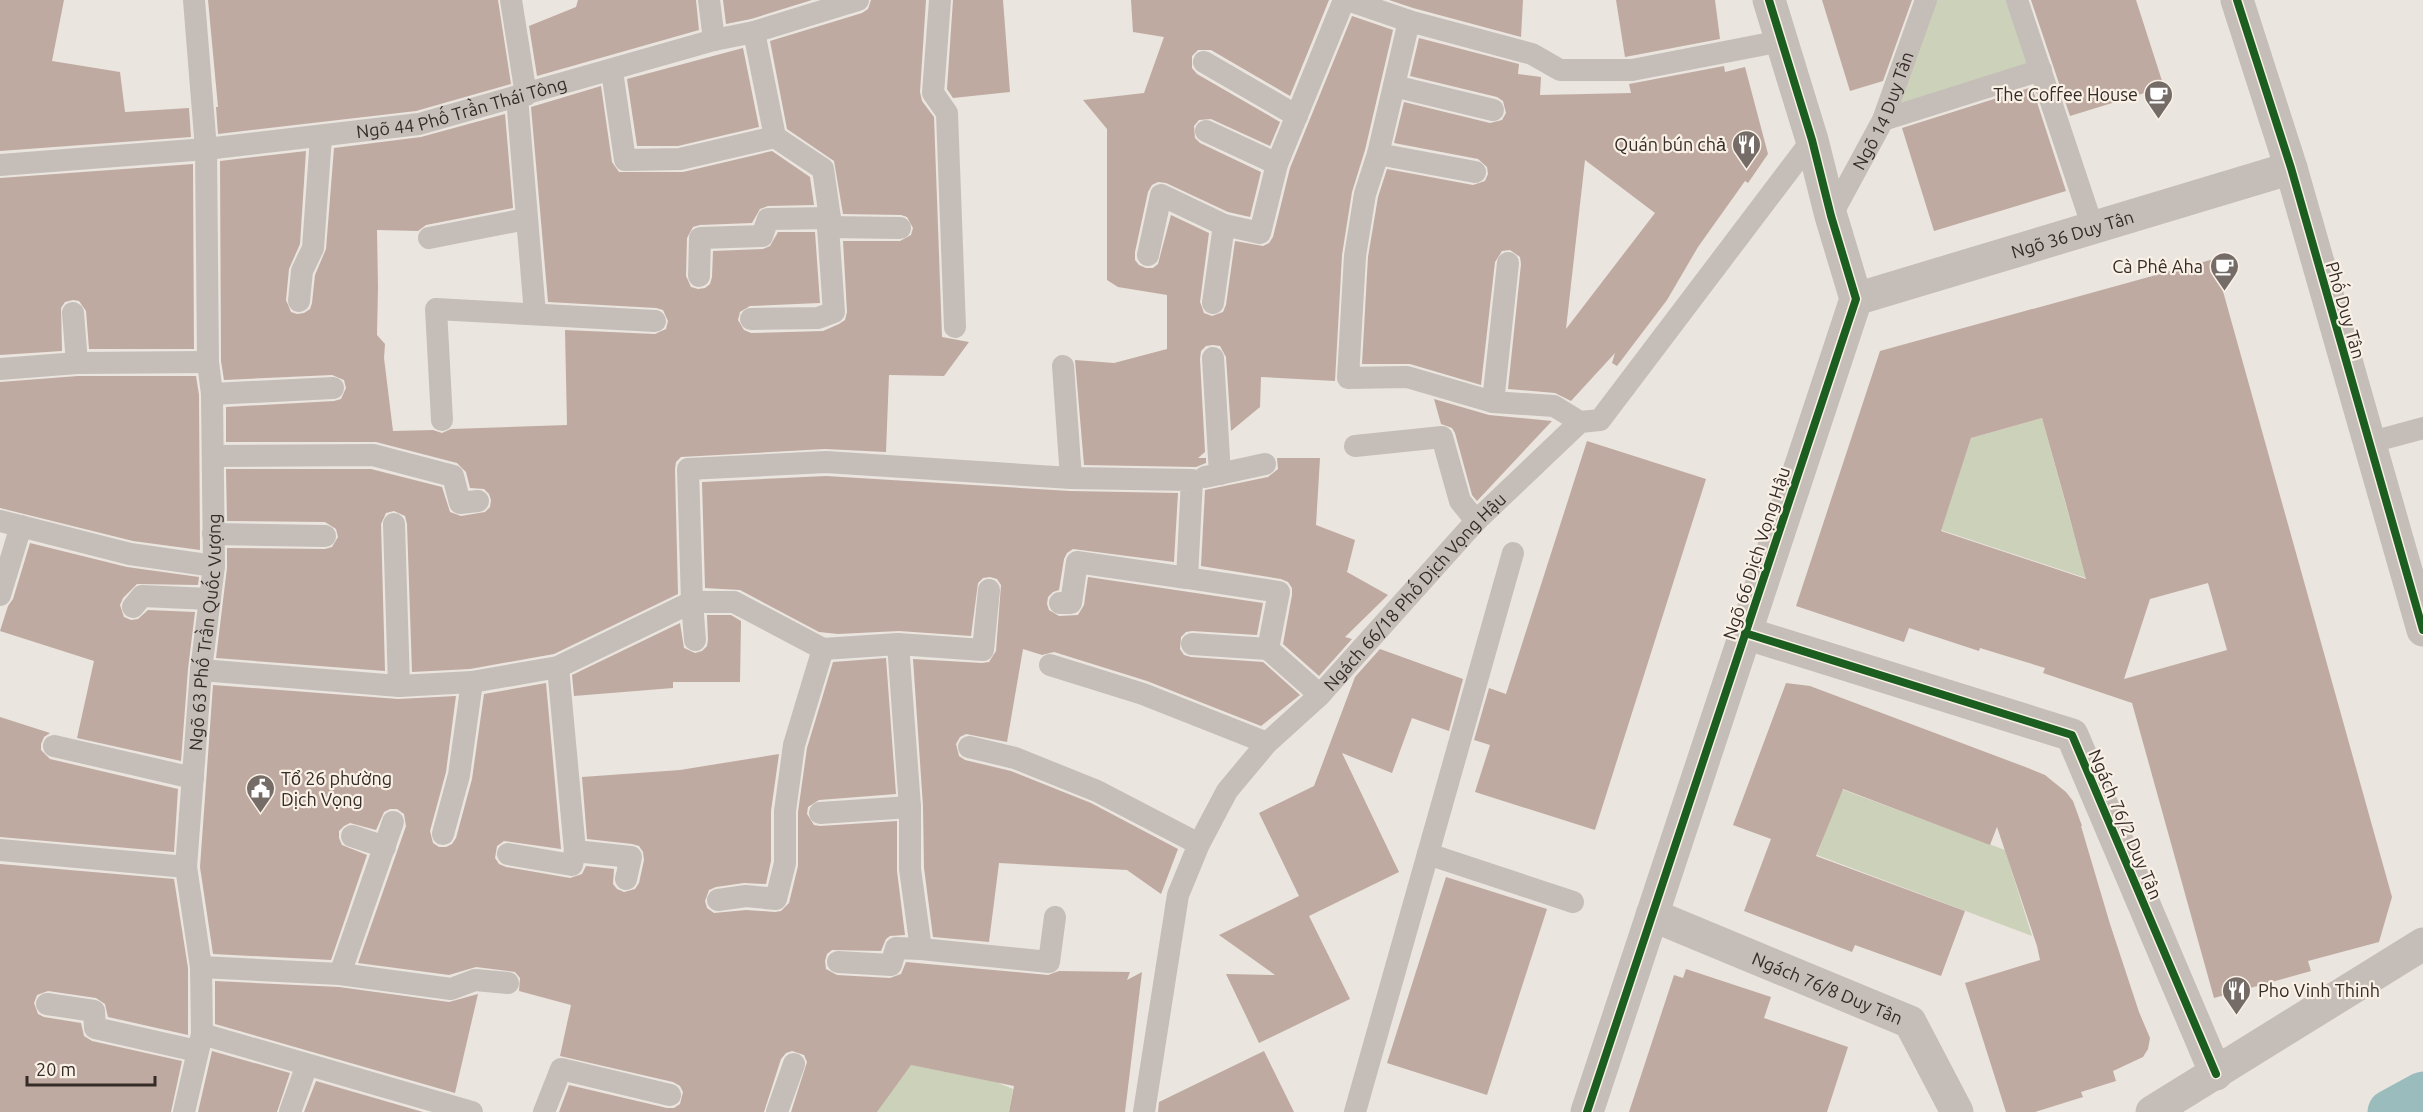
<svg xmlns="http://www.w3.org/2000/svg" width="2423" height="1112" viewBox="0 0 2423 1112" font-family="Ubuntu,sans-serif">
  <rect width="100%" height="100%" fill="#ebe5df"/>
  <path fill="#ccd1b9" d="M1931,0H2011L2033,66L1892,110Z
    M2042,418L2086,578L1941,530L1971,438Z
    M1841,789L2005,850L2032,936L1817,855Z
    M907,1064L996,1082L1013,1089L1009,1112H877Z"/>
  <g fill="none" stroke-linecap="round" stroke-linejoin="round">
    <path stroke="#9bbcbd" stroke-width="45" d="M2390,1112L2423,1094"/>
  </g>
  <path fill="#bfaaa1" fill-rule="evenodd" d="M0,0H64L52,61L120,72L125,112L189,108L191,137L0,151Z
    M208,0H498L511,84L416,111L218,134L216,107H218Z
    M578,0H696L699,30L537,76L529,26L576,7Z
    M723,0H812L751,19L726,24Z
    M871,0H926L920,92L922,101L934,117L942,337L969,342L944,376L889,375L886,452L825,449L681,457L676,462L675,469L678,594L554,654L470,669L412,672L407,524L405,516L394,511L386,513L381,524L385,671L216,658L227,568V548L325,549L332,547L338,537L336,529L325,522L227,521L226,469H371L442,487L450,512L461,516L485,512L490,507L491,500L489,494L484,489L470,488L466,472L457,463L376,442H226V407L334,401L341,399L346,388L344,380L332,375L224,380L221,361L220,161L306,151L300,244L289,269L286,300L291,312L297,314L304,313L310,309L312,303L315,275L326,249L334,148L421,137L505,114L513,208L426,225L418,231L377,230L378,287L377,335L385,344L384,358L393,431L433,430L442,433L451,429L567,425L565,330L655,334L666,329L668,321L663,310L656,308L548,302L531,107L601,86L612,162L619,172H683L772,151L810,177L814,205L768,206L760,209L752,223L700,225L693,227L687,238L686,276L691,287L698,289L705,288L710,284L712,277L713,251L763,249L770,246L778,232H815L820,303L750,306L740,312L738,320L744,330L751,333L823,331L839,324L845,320L847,312L843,241H900L911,235L913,228L907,217L901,215L843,214L834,161L787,129L770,41L862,13L868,9Z
    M953,0H1003L1010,92L953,98L947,89Z
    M1131,0H1329L1290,96L1211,50H1198L1192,56V68L1197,74L1280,122L1270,146L1211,119L1199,120L1194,126L1195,138L1200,143L1261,172L1250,217L1228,212L1166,183L1158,182L1152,185L1148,192L1135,252V260L1139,265L1146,268H1153L1158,264L1171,215L1209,233L1200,302L1204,313L1212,316L1223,312L1226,305L1235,241L1263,246L1269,243L1273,237L1290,168L1352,16L1393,30L1365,150L1352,192L1342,255L1335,381L1261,377L1260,407L1231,431L1226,357L1220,346L1213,345L1206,346L1201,351L1200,359L1205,452L1198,458H1206V463L1196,467L1084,465L1075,360L1114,363L1167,349V295L1118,287L1107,280V129L1083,100L1144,93L1164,37L1133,32Z
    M1389,0H1523L1521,37L1413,8Z
    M1616,0H1715L1720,39L1625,57Z
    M1822,0H1912L1883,81L1850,91Z
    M2031,0H2136L2164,87L2070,116Z
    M1419,38L1519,64L1518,74L1541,77L1540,95L1631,93L1629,84L1724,66L1725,72L1745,67L1768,154L1748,183L1745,181L1698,247L1667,300L1617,366L1612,363L1615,353L1571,401L1555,393L1508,389L1521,264L1520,257L1510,250L1502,251L1495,262L1481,385L1410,364H1362L1368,257L1378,197L1387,169L1473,185L1485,181L1488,174L1487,167L1478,159L1394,143L1404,102L1490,123L1502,120L1506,113L1503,101L1497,97L1410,76ZM1585,160L1655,213L1566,329Z
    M743,48L759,127L678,146H637L627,79Z
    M2032,87L2066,191L1934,231L1902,128Z
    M193,164L194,349H89L86,311L79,301L73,300L65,302L61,308L62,351L0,355V178Z
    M2214,259L2392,897L2379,942L2308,961L2311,971L2214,998L2132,703L2043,673L2045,668L1980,648L1979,651L1909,628L1904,642L1796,606L1880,351ZM2042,418L2066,504L2086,579L1941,531L1971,438ZM2208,583L2227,650L2124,679L2150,599Z
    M78,376H196L199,395L200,550L133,541L0,508V382Z
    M1434,399L1489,415L1552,421L1477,501L1472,495L1455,433L1452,428L1441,424Z
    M1587,441L1706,479L1595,830L1475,792L1490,745L1474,740L1489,688L1506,694Z
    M1277,458H1320L1316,525L1355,540L1347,572L1388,595L1345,637L1352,639L1319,676L1283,644L1292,595V588L1288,582L1281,579L1201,566L1205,490L1268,477L1278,469Z
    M826,476L1070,491L1178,493L1174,562L1073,549L1067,553L1064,559L1059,590L1053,592L1048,597L1047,604L1049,610L1059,616L1078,615L1084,605L1088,577L1263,603L1257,635L1192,631L1186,632L1181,637L1180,649L1184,655L1191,657L1263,662L1300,695L1261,726L1147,681L1054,652L1042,655L1023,649L1007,742L966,734L960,737L956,744L959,756L965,760L1011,771L1091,803L1178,849L1161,894L1127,870L999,863L989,942L933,937L924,868L923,806L913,659L982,663L989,662L996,651L1001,585L997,579L990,577L983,578L978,583L971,636L899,631L838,634L819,632L740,590L705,588L702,482Z
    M30,543L127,567L199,577L198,585L137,584L123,598L120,605L124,617L131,620L138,619L148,610L195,612L188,669L181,761L77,738L94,661L0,631L8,606L13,599Z
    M707,615H731L741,621L740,682H673V688L574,696L572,675L680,623L684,648L695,653L702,651L707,646L708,640Z
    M1380,649L1463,679L1449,731L1412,718L1392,773L1342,753L1399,872L1309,916L1350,999L1259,1043L1226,974L1275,975L1219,935L1299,896L1259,813L1314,786L1355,677Z
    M886,658L896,794L819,800L808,807L807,814L814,825L820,826L897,821V871L905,935L890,936L886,939L881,951L832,950L827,954L825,961L826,969L837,975L890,978L901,974L906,962L1048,975L1059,971L1130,972L1127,980L1142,972L1125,1112H1009L1014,1086L911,1065L877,1112H791L807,1062L804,1055L792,1051L786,1053L781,1059L764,1112H559L569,1085L667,1108H674L680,1104L683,1092L680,1086L673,1082L560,1056L571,1005L519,991L520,978L515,972L476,967L449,975L358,963L406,826L404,814L397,809H390L384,812L376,830L350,823L344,826L339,831V838L342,845L367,855L331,960L213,954L200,867L213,685L398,699L456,696L446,772L430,831L433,843L439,847H446L452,844L456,838L472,779L484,694L546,683L561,849L504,841L497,846L495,858L499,864L506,867L570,878L582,874L586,866L614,869L613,884L617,889L624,892L635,889L639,883L644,860L643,852L639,846L632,844L587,839L582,777L680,770L779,754L771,811V861L766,884L744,883L716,887L709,890L705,901L707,908L714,913L746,910L775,912L781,911L789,903L798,866V812L807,748L833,662Z
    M1786,683L1810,686L2028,768L2045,775L2066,792L2073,801L2082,826H2081L2110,924L2139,1012L2150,1038L2148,1049L2143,1057L2113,1071L2116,1081L2081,1092L2083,1097L2035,1112H2006L1965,983L2040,960L2037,946L1997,827L1990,845L1843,789L1816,856L1965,911L1941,976L1855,945L1852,952L1744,911L1771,839L1733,825Z
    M0,717L50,733L44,737L41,744V750L50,759L178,789L174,852L0,837Z
    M0,864L174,879L188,968V1035L108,1017L105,1004L96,998L48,991L37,995L34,1003L38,1014L44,1017L81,1023L84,1036L92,1041L182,1061L171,1112H0Z
    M1446,877L1547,909L1487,1095L1387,1063Z
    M1686,969L1771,997L1764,1018L1848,1047L1827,1112H1629L1674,975L1683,978Z
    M215,981L339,987L449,1002L478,994L455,1093L215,1024Z
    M212,1051L290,1073L277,1112H198Z
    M1264,1051L1294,1112H1158L1159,1102Z
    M316,1081L423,1112H304Z"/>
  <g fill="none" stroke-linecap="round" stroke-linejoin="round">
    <g stroke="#c5beb8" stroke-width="22">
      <path d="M511,0L526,95"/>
      <path d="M709,0L714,40"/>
      <path d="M940,0L933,93L947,113L955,327"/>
      <path d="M1348,0L1409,21L1378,154L1365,194L1355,256L1348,378L1407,377L1493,402L1554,406L1580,422"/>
      <path d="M2017,0L2093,228"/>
      <path d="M1409,21L1532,54L1560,70H1632L1781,41"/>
      <path d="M1204,62L1297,116"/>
      <path d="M612,71L625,160L680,159L775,137"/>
      <path d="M1394,86L1493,110"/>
      <path d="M517,97L535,314"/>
      <path d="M1883,120L2041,70"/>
      <path d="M1206,131L1277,164"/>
      <path d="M1378,154L1475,172"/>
      <path id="s1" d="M0,165L206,149L419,124L714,40L754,32L858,0"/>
      <path id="s2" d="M1831,216L1883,120L1926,0"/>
      <path d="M828,227L900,228"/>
      <path d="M429,238L526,219"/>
      <path d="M1148,255L1161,195L1224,225L1260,233L1277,164L1344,0"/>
      <path d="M699,276L700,238L762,236L768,219L830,218"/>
      <path d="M299,301L302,271L313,248L321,137"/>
      <path d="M1213,303L1224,225"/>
      <path d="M73,313L77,363"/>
      <path d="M751,319L818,318L834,312L828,227L830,218L823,169L775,137L754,32"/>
      <path d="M1213,358L1220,474"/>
      <path d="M1063,366L1071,478"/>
      <path d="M0,369L77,363L208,362"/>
      <path d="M212,394L333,388"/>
      <path d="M1493,402L1508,263"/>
      <path d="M442,420L436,309L655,321"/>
      <path d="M2368,443L2423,428"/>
      <path d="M1355,446L1442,437L1460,501L1476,521"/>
      <path d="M213,456L373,455L453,476L460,503L478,501"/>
      <path d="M1205,477L1265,464"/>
      <path d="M0,521L130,554L214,566"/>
      <path d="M394,524L399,686"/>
      <path d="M213,534L325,536"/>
      <path d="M0,595L21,526"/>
      <path d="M1060,603H1071L1077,562L1187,578"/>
      <path d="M133,607L142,596L210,599"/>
      <path d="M695,640L692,602L688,469L826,462L1071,478L1192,480L1187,578L1279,592L1268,649L1320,695"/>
      <path d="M898,644L910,807V869L921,949"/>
      <path d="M1192,644L1268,649"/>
      <path d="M1050,665L1143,694L1267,743"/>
      <path d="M558,667L575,851L631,857L626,879"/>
      <path d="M201,670L399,686L472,682L558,667L692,602H734L823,649L898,644L983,650L989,590"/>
      <path d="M54,746L193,778"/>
      <path d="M969,747L1015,758L1097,791L1199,844"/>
      <path d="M820,813L910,807"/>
      <path d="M443,834L459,775L472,682"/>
      <path d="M352,836L385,847"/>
      <path d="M0,850L186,867"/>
      <path d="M508,854L572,865L575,851"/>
      <path d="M1428,854L1573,902"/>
      <path d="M718,900L746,896L776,899L785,863V811L794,745L823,649"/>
      <path d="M838,962L891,965L896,948L921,949L1049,962L1055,917"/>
      <path d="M201,967L340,974L451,989L475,980L508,983"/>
      <path d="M340,974L393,822"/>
      <path d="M47,1004L94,1011L95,1028L197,1051"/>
      <path d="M202,1034L472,1112"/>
      <path id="s3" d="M184,1112L202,1034L201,967L186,867L201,670L214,566L212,394L208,362L206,149L194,0"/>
      <path d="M290,1112L307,1065"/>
      <path d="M544,1112L561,1069L670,1095"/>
      <path d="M777,1112L794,1064"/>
      <path id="s4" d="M1144,1112L1178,895L1199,844L1227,791L1267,743L1320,695L1476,521L1580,422L1600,420L1812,140"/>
      <path d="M1355,1112L1513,553"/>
    </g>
    <g stroke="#c5beb8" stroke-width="33">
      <path id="s5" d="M1856,299L2291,168"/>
      <path d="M1745,633L2072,735L2216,1074"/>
      <path id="s6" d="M1652,915L1910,1022L1957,1112"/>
      <path d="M1587,1112L1856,299L1831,216L1812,140L1769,0"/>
      <path d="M2152,1112L2423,944"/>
    </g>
    <path stroke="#c5beb8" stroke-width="33" d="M2237,0L2291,168L2423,630"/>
    <defs>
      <path id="cycleway" d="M2237,0L2291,168L2423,630
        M1745,633L2072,735L2216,1074
        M1587,1112L1856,299L1831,216L1812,140L1769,0"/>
    </defs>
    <use href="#cycleway" stroke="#f9f0e6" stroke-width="11"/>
    <use href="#cycleway" stroke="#1b5e20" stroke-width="8"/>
  </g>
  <defs>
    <symbol id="cafe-pin" viewBox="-11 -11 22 30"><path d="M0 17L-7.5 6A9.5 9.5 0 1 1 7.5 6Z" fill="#756c67" stroke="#f9f0e6"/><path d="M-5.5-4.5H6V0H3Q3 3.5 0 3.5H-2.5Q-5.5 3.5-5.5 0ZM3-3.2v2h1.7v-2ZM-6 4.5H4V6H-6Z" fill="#fff"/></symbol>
    <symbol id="restaurant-pin" viewBox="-11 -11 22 30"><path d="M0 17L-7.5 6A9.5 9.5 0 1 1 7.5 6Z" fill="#756c67" stroke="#f9f0e6"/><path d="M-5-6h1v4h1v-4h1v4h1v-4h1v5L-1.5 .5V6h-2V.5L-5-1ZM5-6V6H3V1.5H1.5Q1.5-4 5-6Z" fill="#fff"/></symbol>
    <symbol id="civic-pin" viewBox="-11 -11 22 30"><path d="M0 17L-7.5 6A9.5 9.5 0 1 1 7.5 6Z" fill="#756c67" stroke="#f9f0e6"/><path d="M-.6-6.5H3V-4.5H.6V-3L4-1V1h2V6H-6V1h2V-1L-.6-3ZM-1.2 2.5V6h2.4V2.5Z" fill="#fff"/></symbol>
  </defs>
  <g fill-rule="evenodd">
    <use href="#cafe-pin" x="2142" y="78" width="33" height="45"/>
    <use href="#restaurant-pin" x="1730" y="128" width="33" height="45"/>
    <use href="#cafe-pin" x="2208" y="250" width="33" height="45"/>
    <use href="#civic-pin" x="244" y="772" width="33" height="45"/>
    <use href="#restaurant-pin" x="2220" y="974" width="33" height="45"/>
  </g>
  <g text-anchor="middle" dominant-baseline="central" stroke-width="4.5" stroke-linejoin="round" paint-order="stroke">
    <g font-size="18" fill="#352b27" stroke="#f9f0e6" text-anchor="end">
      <text x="2138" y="94">The Coffee House</text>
      <text x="1726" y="144">Quán bún chả</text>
      <text x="2203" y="266">Cà Phê Aha</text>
      <text x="281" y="778" text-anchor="start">Tổ 26 phường<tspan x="281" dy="21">Dịch Vọng</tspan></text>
      <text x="2258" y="990" text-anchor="start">Pho Vinh Thinh</text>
    </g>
    <g font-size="18" fill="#352b27" stroke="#f9f0e6">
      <text stroke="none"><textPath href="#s1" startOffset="466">Ngõ 44 Phố Trần Thái Tông</textPath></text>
      <text stroke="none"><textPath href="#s2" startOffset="118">Ngõ 14 Duy Tân</textPath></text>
      <text stroke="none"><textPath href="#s5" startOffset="226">Ngõ 36 Duy Tân</textPath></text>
      <text transform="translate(2346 310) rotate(74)">Phố Duy Tân</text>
      <text transform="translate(1756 553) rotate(-72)">Ngõ 66 Dịch Vọng Hậu</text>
      <text stroke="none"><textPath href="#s4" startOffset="609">Ngách 66/18 Phố Dịch Vọng Hậu</textPath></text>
      <text stroke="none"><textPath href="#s3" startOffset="484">Ngõ 63 Phố Trần Quốc Vượng</textPath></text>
      <text transform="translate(2126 824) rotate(67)">Ngách 76/2 Duy Tân</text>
      <text stroke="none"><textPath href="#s6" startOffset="190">Ngách 76/8 Duy Tân</textPath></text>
    </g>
  </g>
  <path d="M27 1076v9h128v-9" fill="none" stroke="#352b27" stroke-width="3"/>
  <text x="36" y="1076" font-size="18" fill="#352b27" stroke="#f9f0e6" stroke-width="4.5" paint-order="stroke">20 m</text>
</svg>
